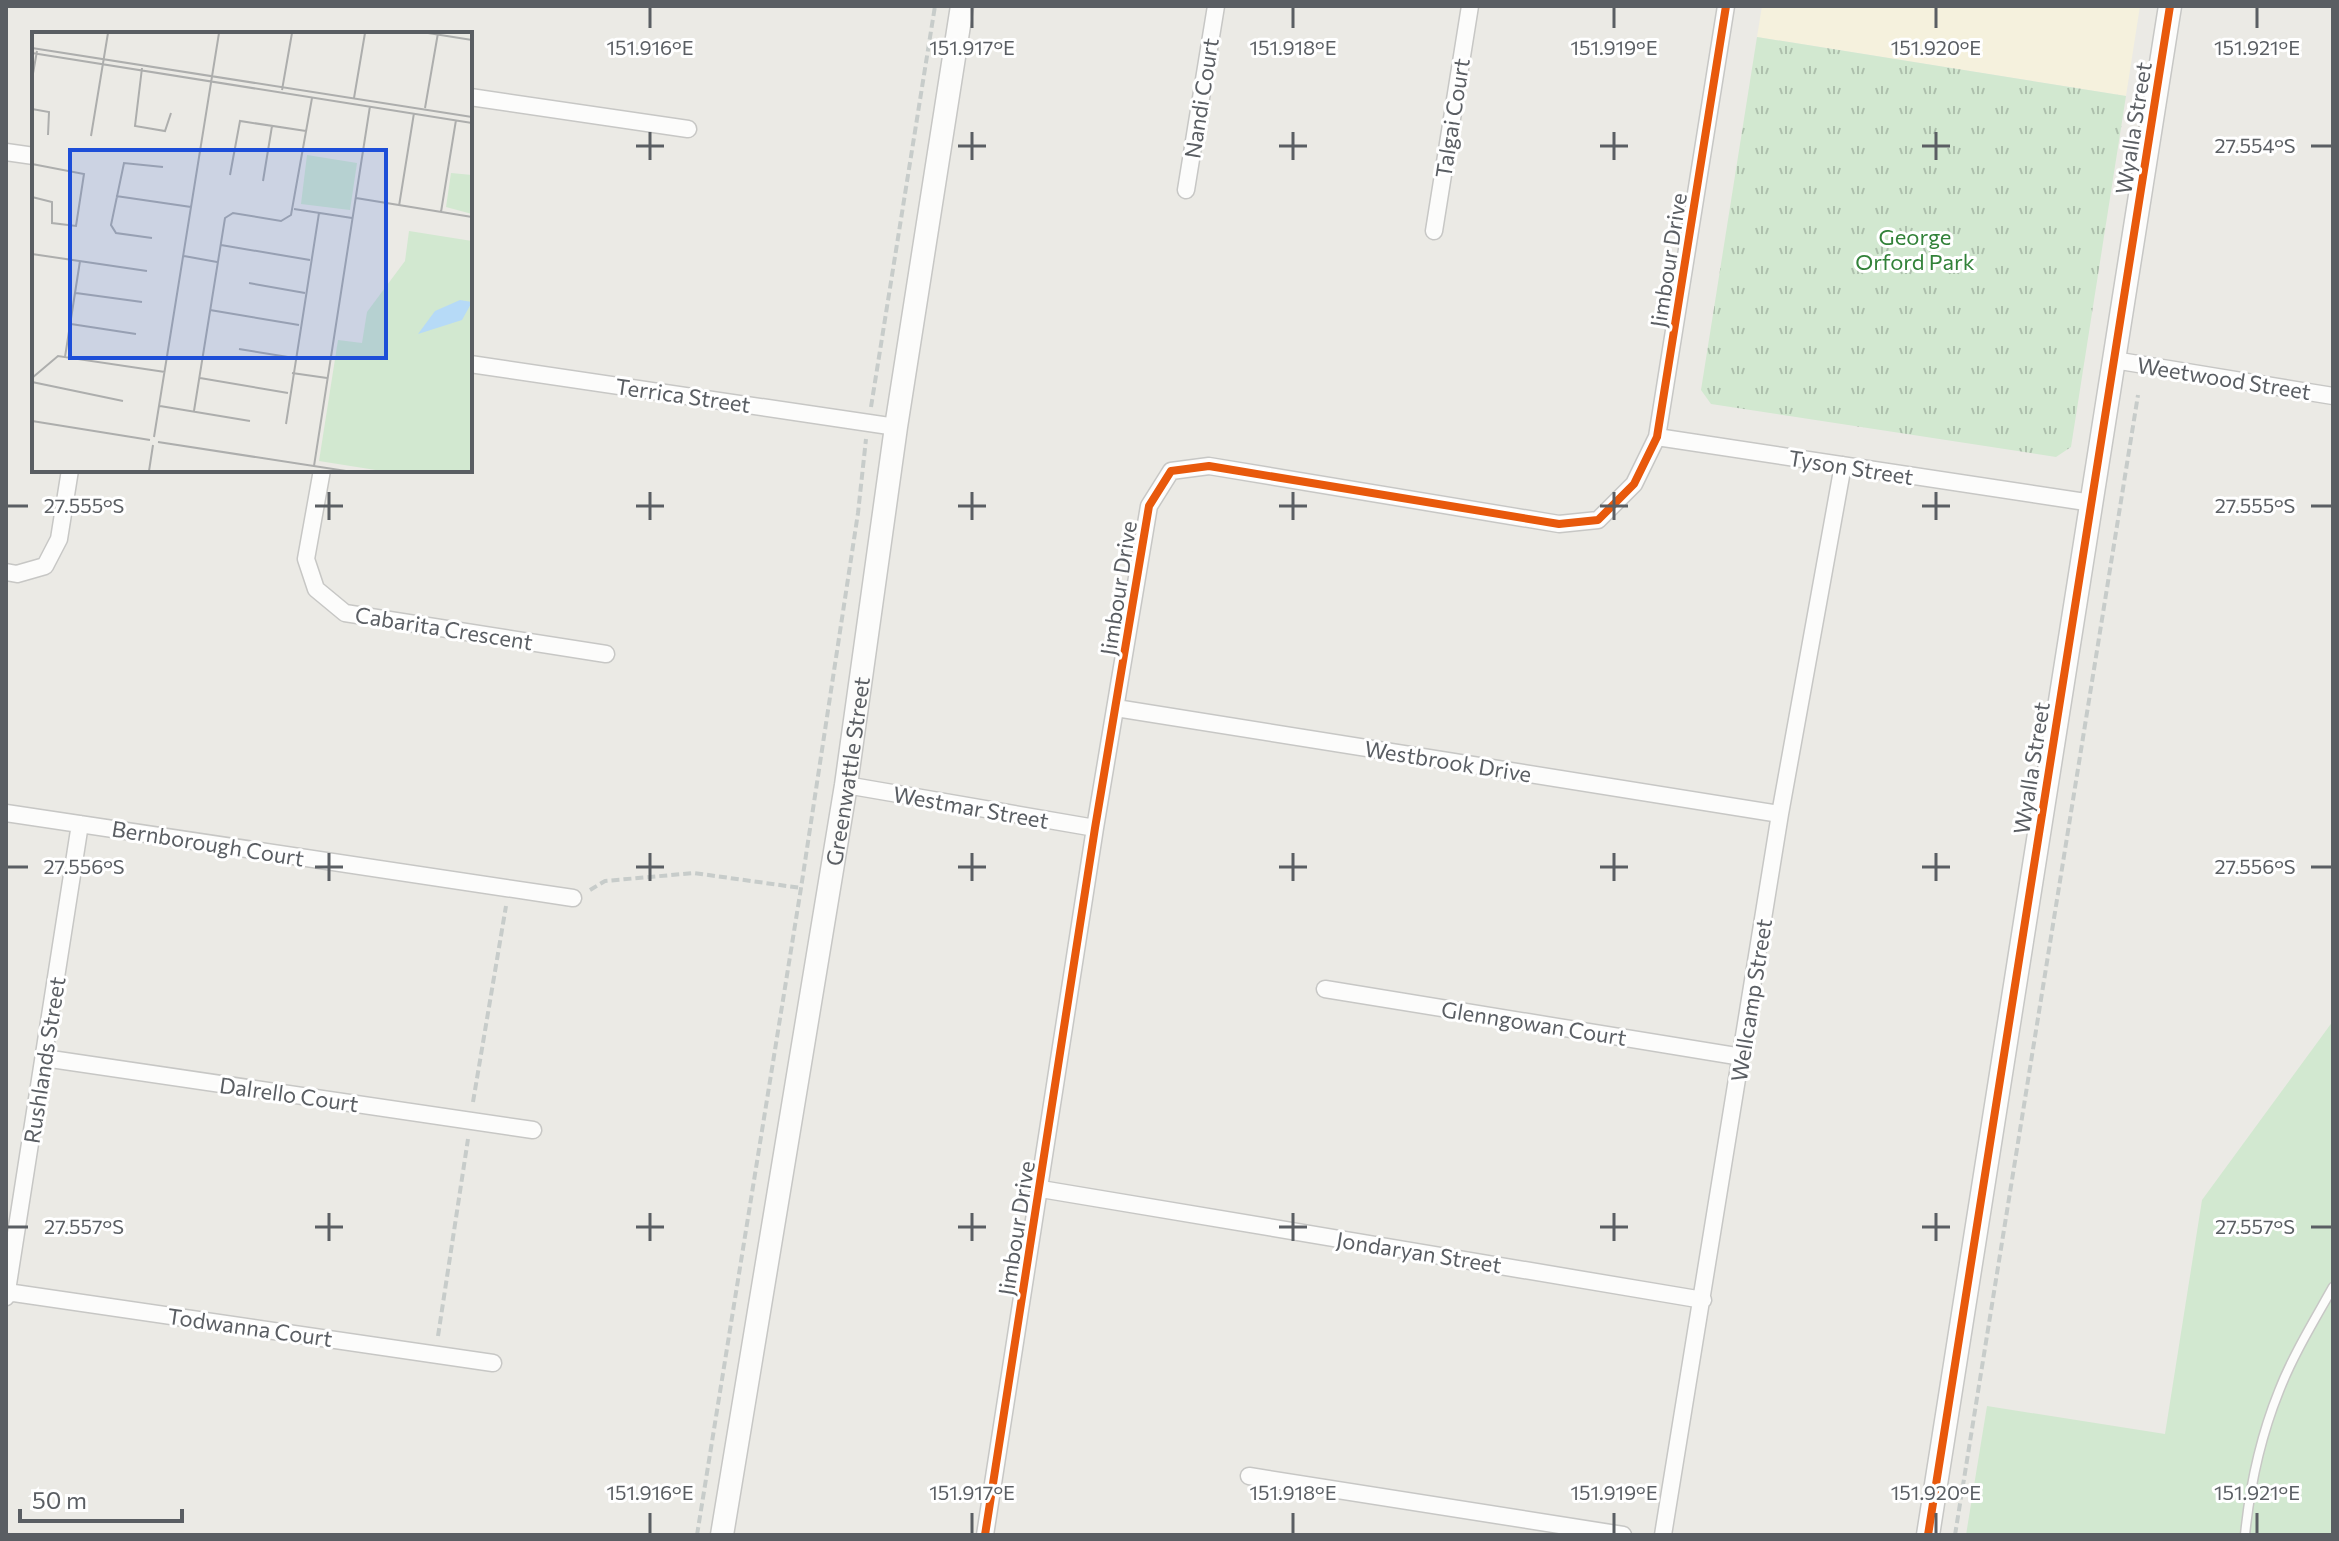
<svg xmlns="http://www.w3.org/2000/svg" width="2339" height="1541" viewBox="0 0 2339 1541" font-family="Commissioner,sans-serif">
  <defs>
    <pattern id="grass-tufts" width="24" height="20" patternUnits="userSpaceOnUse" patternTransform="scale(2)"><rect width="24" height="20" fill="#d2e8d0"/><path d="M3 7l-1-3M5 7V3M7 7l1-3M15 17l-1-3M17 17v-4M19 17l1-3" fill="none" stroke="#adbfac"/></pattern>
  </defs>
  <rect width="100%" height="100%" fill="#ebeae5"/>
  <path fill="#f5f1dd" d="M1762,6H2140L2126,96L1757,37Z"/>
  <path fill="url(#grass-tufts)" d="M1757,37L2126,96L2071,447L2056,457L1711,404L1701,390Z"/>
  <path fill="#d2e8d0" d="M2333,1021V1535H1966L1987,1406L2165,1434L2202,1200Z"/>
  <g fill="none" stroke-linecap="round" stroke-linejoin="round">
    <defs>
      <path id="service" d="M2245,1535C2250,1485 2260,1438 2279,1391C2293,1355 2314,1321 2333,1287"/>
      <path id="minor" d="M470,97L688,129
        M6,152L34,156
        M1186,190L1216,6
        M1434,231L1470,6
        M2114,360L2333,396
        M470,364L896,427
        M1657,437L2092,503
        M322,470L306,559L316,589L345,613L606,654
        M6,572L17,574L45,566L59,539L70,470
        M1116,708L1780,814
        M846,785L1095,828
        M6,813L573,898
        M1325,989L1742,1057
        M44,1058L533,1130
        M1041,1189L1703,1300
        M7,1292L493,1363
        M6,1297L80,824
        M1249,1476L1623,1535
        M985,1535L1095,828L1149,506L1171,471L1209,466L1559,524L1598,520L1634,484L1657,437L1726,6
        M1663,1535L1780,814L1843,465"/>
      <g id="tertiary">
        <path id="s1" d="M722,1535L846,785L896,427L962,6"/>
        <path d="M1928,1535L2170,6"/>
      </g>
    </defs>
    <use href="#service" stroke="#c7c7c5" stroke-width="11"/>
    <use href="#minor" stroke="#c7c7c5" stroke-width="19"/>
    <use href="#tertiary" stroke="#c7c7c5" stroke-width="25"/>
    <path stroke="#c7ccca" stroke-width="4" stroke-dasharray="8 4" stroke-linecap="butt" d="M871,407L935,6
      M590,890L605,881L694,873L801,888
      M473,1102L506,906
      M438,1336L468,1139
      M697,1535L801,888L858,513L866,439
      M1955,1535L2138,395"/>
    <use href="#service" stroke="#fcfcfb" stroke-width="8"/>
    <use href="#minor" stroke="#fcfcfb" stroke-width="16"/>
    <use href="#tertiary" stroke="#fcfcfb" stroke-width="22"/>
    <defs>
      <path id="cycleway" d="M985,1535L1095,828L1149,506L1171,471L1209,466L1559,524L1598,520L1634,484L1657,437L1726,6
        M1928,1535L2170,6"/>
    </defs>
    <use href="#cycleway" stroke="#fff" stroke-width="13"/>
    <use href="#cycleway" stroke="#e8590c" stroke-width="8"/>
  </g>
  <path fill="none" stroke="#5a5e63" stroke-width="3" d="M650,8V28M972,8V28M1293,8V28M1614,8V28M1936,8V28M2257,8V28M650,132V160M972,132V160M1293,132V160M1614,132V160M1936,132V160M636,146H664M958,146H986M1279,146H1307M1600,146H1628M1922,146H1950M2311,146H2331M329,492V520M650,492V520M972,492V520M1293,492V520M1614,492V520M1936,492V520M8,506H28M315,506H343M636,506H664M958,506H986M1279,506H1307M1600,506H1628M1922,506H1950M2311,506H2331M329,853V881M650,853V881M972,853V881M1293,853V881M1614,853V881M1936,853V881M8,867H28M315,867H343M636,867H664M958,867H986M1279,867H1307M1600,867H1628M1922,867H1950M2311,867H2331M329,1213V1241M650,1213V1241M972,1213V1241M1293,1213V1241M1614,1213V1241M1936,1213V1241M8,1227H28M315,1227H343M636,1227H664M958,1227H986M1279,1227H1307M1600,1227H1628M1922,1227H1950M2311,1227H2331M650,1513V1533M972,1513V1533M1293,1513V1533M1614,1513V1533M1936,1513V1533M2257,1513V1533"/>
  <g text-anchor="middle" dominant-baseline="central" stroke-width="6" stroke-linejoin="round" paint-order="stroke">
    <g font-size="22" fill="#5a5e63" stroke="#fff">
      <text transform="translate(1201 98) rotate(-81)">Nandi Court</text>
      <text transform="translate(1452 118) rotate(-81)">Talgai Court</text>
      <text transform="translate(2133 128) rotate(-81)">Wyalla Street</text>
      <text transform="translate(1668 260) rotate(-81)">Jimbour Drive</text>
      <text transform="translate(2224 378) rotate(9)">Weetwood Street</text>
      <text transform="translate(683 395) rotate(8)">Terrica Street</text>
      <text transform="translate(1851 467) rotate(9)">Tyson Street</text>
      <text transform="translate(1118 588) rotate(-81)">Jimbour Drive</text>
      <text transform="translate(444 628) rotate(9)">Cabarita Crescent</text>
      <text transform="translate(1448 761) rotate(9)">Westbrook Drive</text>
      <text transform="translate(2031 768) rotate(-81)">Wyalla Street</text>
      <text stroke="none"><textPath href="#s1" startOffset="774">Greenwattle Street</textPath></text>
      <text transform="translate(971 807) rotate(10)">Westmar Street</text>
      <text transform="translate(208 843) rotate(9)">Bernborough Court</text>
      <text transform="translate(1751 1000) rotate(-81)">Wellcamp Street</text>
      <text transform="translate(1534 1023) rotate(9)">Glenngowan Court</text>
      <text transform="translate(44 1060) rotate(-81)">Rushlands Street</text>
      <text transform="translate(289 1094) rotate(8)">Dalrello Court</text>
      <text transform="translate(1016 1228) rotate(-81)">Jimbour Drive</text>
      <text transform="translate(1419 1252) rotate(9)">Jondaryan Street</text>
      <text transform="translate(250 1327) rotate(8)">Todwanna Court</text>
    </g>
    <g font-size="22" fill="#328239" stroke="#fff">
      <text x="1915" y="236">George<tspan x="1915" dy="25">Orford Park</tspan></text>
    </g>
  </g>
  <g transform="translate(32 32)">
    <rect width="440" height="440" fill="#ebeae5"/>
    <path d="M275,123L325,131L318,178L269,172ZM419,141L440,143V182L414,175Z" fill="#d2e8d0"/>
    <path d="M377,199L440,209V439H350L287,429L306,308L330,311L335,280L373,229Z" fill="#d2e8d0"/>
    <path d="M428,268L440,270L430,288L386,302L403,279Z" fill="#b6daf7"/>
    <path fill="none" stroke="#adaead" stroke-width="2" d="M396,1L440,8M0,16L440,85M0,21L440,91M110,36L103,94L133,99L139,81M0,47L5,19M250,58L260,1M322,66L333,1M393,76L406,1M0,77L17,80L16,103M59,104L76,1M0,132L52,142L44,194L20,191V170L0,165M198,143L208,89L274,99M231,149L240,94M84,164L159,175M324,166L440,185M367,174L382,81M262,177L320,186M409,180L424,88M120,206L84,201L79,193L92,131L131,135M189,213L278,228M0,222L115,239M152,224L185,230M217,251L273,261M44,261L110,270M178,278L267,293M39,292L104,302M207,317L262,326M33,325L48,229M260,341L295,346M0,346L26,324L133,340M168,346L256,361M0,350L91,369M128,374L218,389M162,379L193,186L201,181L249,189L259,183L280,66M0,389L118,408M254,392L287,181M122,405L187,1M126,410L314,439M282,434L338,74M117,439L121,413"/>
    <path fill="#1d4ed8" fill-opacity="0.15" stroke="#1d4ed8" stroke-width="4" d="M38,118H354V326H38Z"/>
    <rect width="440" height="440" fill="none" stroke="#5a5e63" stroke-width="4"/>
  </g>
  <g font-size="20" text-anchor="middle" fill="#5a5e63" stroke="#fff" stroke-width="6" stroke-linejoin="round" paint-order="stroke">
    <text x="650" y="55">151.916°E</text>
    <text x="972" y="55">151.917°E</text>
    <text x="1293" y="55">151.918°E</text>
    <text x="1614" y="55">151.919°E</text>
    <text x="1936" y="55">151.920°E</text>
    <text x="2257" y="55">151.921°E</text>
    <text x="2255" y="153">27.554°S</text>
    <text x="84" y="513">27.555°S</text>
    <text x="2255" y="513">27.555°S</text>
    <text x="84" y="874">27.556°S</text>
    <text x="2255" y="874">27.556°S</text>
    <text x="84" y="1234">27.557°S</text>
    <text x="2255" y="1234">27.557°S</text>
    <text x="650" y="1500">151.916°E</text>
    <text x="972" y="1500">151.917°E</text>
    <text x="1293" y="1500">151.918°E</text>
    <text x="1614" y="1500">151.919°E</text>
    <text x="1936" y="1500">151.920°E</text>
    <text x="2257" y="1500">151.921°E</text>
  </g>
  <rect width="2339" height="1541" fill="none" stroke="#5a5e63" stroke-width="16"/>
  <path d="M20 1509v12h162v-12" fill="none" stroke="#5a5e63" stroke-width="4"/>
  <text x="32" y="1509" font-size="24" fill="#5a5e63" stroke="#ffffff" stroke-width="6" paint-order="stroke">50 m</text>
</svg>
